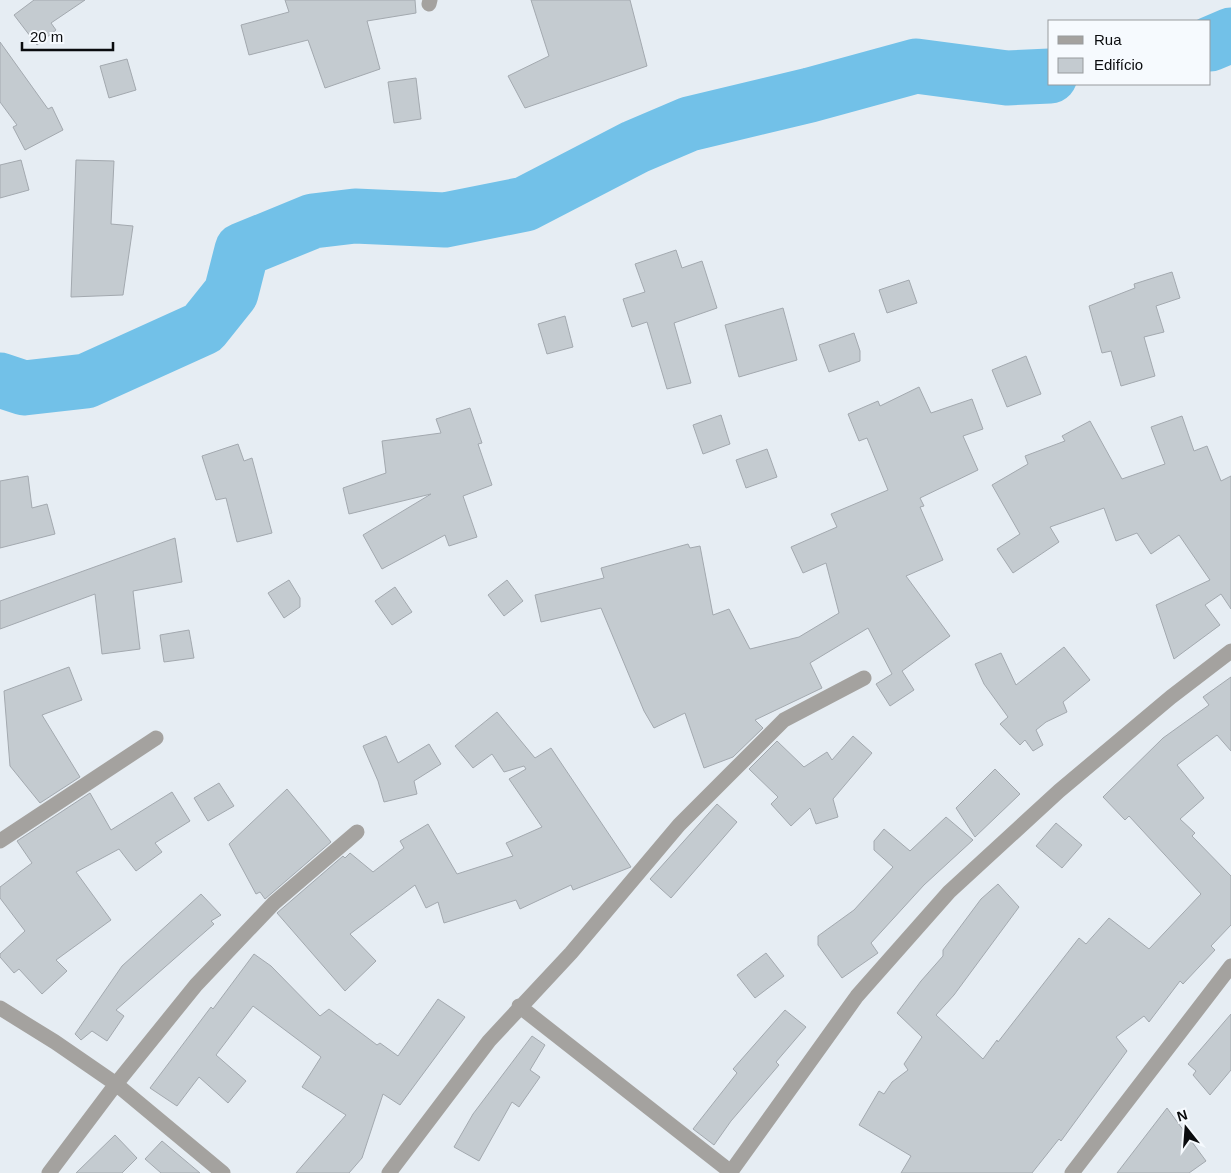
<svg xmlns="http://www.w3.org/2000/svg" width="1231" height="1173" viewBox="0 0 1231 1173" font-family="Helvetica,sans-serif">
  <rect width="100%" height="100%" fill="#e6edf3"/>
  <g fill="none" stroke-linecap="round" stroke-linejoin="round">
    <path stroke="#72c1e8" stroke-width="55" d="M1210,44L1231,35
      M0,380L24,388L86,381L203,328L231,293L242,250L313,221L355,216L445,220L525,204L635,147L689,124L810,95L916,66L1007,78L1050,76"/>
  </g>
  <path fill="#c4cbd0" stroke="#a3a9af" d="M34,0H85L51,23L56,30L37,45L14,15Z
    M285,0H415L416,13L367,21L380,69L325,88L308,40L249,55L241,25L289,12Z
    M531,0H630L647,66L525,108L508,76L549,56Z
    M0,42L48,109L52,107L63,130L25,150L13,127L17,125L0,102Z
    M127,59L136,90L109,98L100,66Z
    M416,78L421,119L394,123L388,82Z
    M21,160L29,190L0,198V165Z
    M76,160L114,161L111,224L133,226L123,295L71,297Z
    M676,250L682,268L702,261L717,308L674,323L691,383L667,389L647,322L632,327L623,299L645,292L635,264Z
    M1172,272L1180,298L1156,306L1164,332L1144,337L1155,376L1121,386L1111,351L1102,353L1089,306L1135,288L1134,284Z
    M909,280L917,303L887,313L879,290Z
    M783,308L797,360L739,377L725,325Z
    M565,316L573,347L547,354L538,324Z
    M854,333L860,351V361L829,372L819,345Z
    M1026,356L1041,394L1007,407L992,370Z
    M919,387L931,413L972,399L983,429L963,436L978,470L920,498L924,506L920,507L943,560L906,576L950,636L902,671L914,690L890,706L876,684L892,674L868,628L810,663L822,688L755,720L763,728L733,757L704,768L685,713L654,728L644,711L601,608L541,622L535,595L604,578L601,568L688,544L690,548L700,546L713,615L729,609L750,649L799,637L839,613L826,563L803,573L791,547L837,527L831,514L888,490L867,438L859,441L848,414L878,401L880,406Z
    M470,408L482,443L478,444L492,485L463,496L477,537L449,546L445,535L382,569L363,535L431,494L349,514L343,488L386,473L382,441L441,433L436,419Z
    M721,415L730,444L703,454L693,425Z
    M1182,416L1194,451L1207,446L1221,481L1231,476V609L1221,594L1205,605L1220,625L1174,659L1156,605L1210,580L1179,535L1151,554L1137,533L1116,541L1104,508L1050,527L1059,542L1013,573L997,549L1020,534L992,485L1028,464L1025,456L1065,441L1062,436L1090,421L1122,479L1165,464L1151,427Z
    M238,444L244,461L252,458L272,533L237,542L226,498L216,500L202,456Z
    M767,449L777,477L746,488L736,460Z
    M28,476L32,508L47,504L55,534L0,548V481Z
    M175,538L182,582L133,591L140,649L102,654L95,594L0,629V601Z
    M289,580L300,598V607L284,618L268,593Z
    M507,580L523,601L504,616L488,595Z
    M395,587L412,612L392,625L375,601Z
    M189,630L194,658L164,662L160,635Z
    M1064,647L1090,680L1063,702L1067,712L1046,722L1036,730L1043,745L1033,751L1025,740L1020,745L1000,724L1008,717L984,684L975,664L1001,653L1016,685Z
    M69,667L82,700L42,715L80,777L40,803L10,766L4,691Z
    M1231,677V751L1217,735L1177,765L1204,798L1180,819L1195,833L1192,836L1231,876V925L1211,946L1215,950L1183,984L1180,981L1149,1022L1144,1016L1116,1037L1127,1051L1061,1141L1059,1139L1032,1173H901L911,1156L859,1125L879,1091L884,1094L892,1082L908,1070L904,1064L922,1037L897,1013L921,981L943,956V950L981,899L998,884L1019,907L954,995L936,1015L983,1059L997,1040L998,1042L1079,938L1086,944L1109,918L1149,949L1201,894L1129,816L1125,820L1103,797L1163,738L1209,705L1203,697Z
    M497,712L535,758L551,748L631,867L573,890L571,885L520,909L516,900L444,923L438,902L426,908L415,885L350,934L376,961L345,991L277,913L343,856L345,858L350,853L373,872L404,848L400,841L428,824L457,874L513,856L506,843L542,827L509,779L526,769L524,766L504,772L492,754L473,768L455,746Z
    M386,736L398,763L429,744L441,764L414,781L417,794L384,802L378,781L363,746Z
    M853,736L872,753L833,799L838,817L816,824L810,808L791,826L771,804L778,797L749,769L777,741L804,767L827,752L832,760Z
    M995,769L1020,794L975,837L956,808Z
    M219,783L234,806L208,821L194,798Z
    M287,789L331,842L265,899L260,892L256,894L229,844Z
    M172,792L190,821L155,843L162,852L136,871L119,849L76,872L111,920L56,960L67,971L42,994L19,969L14,973L0,957V954L25,931L0,898V887L32,863L17,841L90,793L111,830Z
    M717,804L737,822L671,898L650,879Z
    M946,817L973,840L924,885L871,943L878,953L842,978L818,945V936L854,910L893,867L874,850V841L884,829L910,851Z
    M1056,823L1082,845L1062,868L1036,846Z
    M201,894L221,915L211,921L214,924L116,1010L124,1016L107,1041L92,1031L81,1040L75,1034L122,966Z
    M766,953L784,976L755,998L737,975Z
    M254,954L271,966L320,1016L329,1009L377,1045L380,1043L398,1056L438,999L465,1017L400,1105L383,1094L362,1158L349,1173H296L346,1115L302,1087L321,1057L253,1006L216,1055L246,1081L228,1103L199,1077L177,1106L150,1088L211,1007L213,1009Z
    M785,1010L806,1027L776,1062L779,1065L731,1121L714,1145L693,1129L737,1073L733,1069Z
    M1231,1014V1070L1210,1095L1193,1075L1196,1071L1188,1064Z
    M532,1036L545,1045L530,1070L540,1077L519,1107L512,1102L479,1161L454,1147L473,1114Z
    M1167,1108L1206,1161L1189,1173H1117Z
    M115,1135L137,1158L122,1173H76Z
    M162,1141L200,1173H161L145,1159Z"/>
  <g fill="none" stroke-linecap="round" stroke-linejoin="round">
    <path stroke="#a4a29f" stroke-width="15" d="M429,4L430,0
      M0,841L156,738
      M519,1006L732,1173
      M0,1008L55,1042L116,1084L223,1173
      M49,1173L116,1084L196,985L274,903L357,832
      M389,1173L489,1041L571,953L679,825L784,720L864,678
      M730,1173L857,996L949,892L1059,791L1171,697L1231,651
      M1072,1173L1231,966"/>
  </g>
  <rect x="1048" y="20" width="162" height="65" fill="#f6fafe" stroke="#989b9e"/>
  <rect x="1058" y="36" width="25" height="8" fill="#a4a29f" stroke="#989b9e"/>
  <text x="1094" y="45" font-size="15" fill="#0a0c0e">Rua</text>
  <rect x="1058" y="58" width="25" height="15" fill="#c4cbd0" stroke="#989b9e"/>
  <text x="1094" y="70" font-size="15" fill="#0a0c0e">Edifício</text>
  <g transform="translate(1186 1128) rotate(343)" stroke="#f6fafe" stroke-width="4" paint-order="stroke">
  <path d="M0-4L9 19L0 12L-9 19Z" fill="#0a0c0e"/>
  <text y="-8" font-size="14" font-weight="bold" text-anchor="middle" fill="#0a0c0e">N</text>
  </g>
  <path d="M22 42v8h91v-8" fill="none" stroke="#0a0c0e" stroke-width="2.5"/>
  <text x="30" y="42" font-size="15" fill="#0a0c0e" stroke="#f6fafe" stroke-width="4" paint-order="stroke">20 m</text>
</svg>
